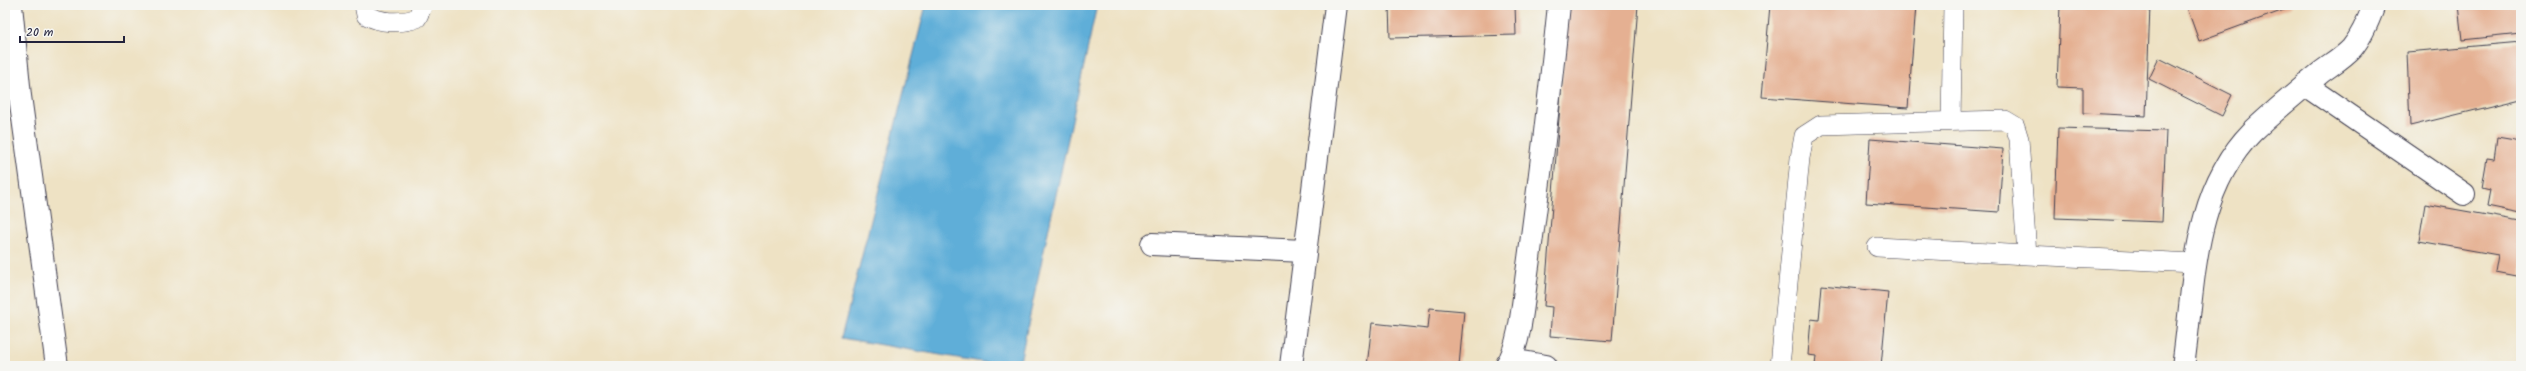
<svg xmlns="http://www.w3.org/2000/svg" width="2526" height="371" viewBox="0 0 2526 371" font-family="Kalam,sans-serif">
  <rect width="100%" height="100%" fill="#f6f6f2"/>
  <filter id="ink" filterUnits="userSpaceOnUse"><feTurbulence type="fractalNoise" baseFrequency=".025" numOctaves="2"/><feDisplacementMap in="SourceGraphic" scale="8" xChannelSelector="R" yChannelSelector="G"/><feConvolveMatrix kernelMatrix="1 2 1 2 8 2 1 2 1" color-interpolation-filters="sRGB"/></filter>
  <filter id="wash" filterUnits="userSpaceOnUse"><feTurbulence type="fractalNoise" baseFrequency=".012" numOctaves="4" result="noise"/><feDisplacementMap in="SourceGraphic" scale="16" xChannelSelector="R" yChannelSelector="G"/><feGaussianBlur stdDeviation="0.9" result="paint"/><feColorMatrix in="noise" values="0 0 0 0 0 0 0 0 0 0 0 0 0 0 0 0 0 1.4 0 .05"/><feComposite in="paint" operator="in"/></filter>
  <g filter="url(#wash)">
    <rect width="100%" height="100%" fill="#eee2c4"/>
    <path fill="#5eaed8" stroke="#40688a" d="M926,5H1097L1019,366H1005L841,338Z"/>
    <g id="blocks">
      <path fill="#e5b092" d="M1389,5H1515L1516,35L1390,38Z
        M1568,5H1638L1612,341L1550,336L1552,307L1544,306Z
        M1770,5H1916L1908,108L1762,97Z
        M2060,5H2150L2146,116L2083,113V88L2057,87Z
        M2186,5H2291L2292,7L2199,41Z
        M2458,5H2521V34L2462,40Z
        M2521,42V99L2410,126L2407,52Z
        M2159,58L2232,95L2222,116L2149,79Z
        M2058,128L2166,131L2162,222L2055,218Z
        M2497,137L2521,141V213L2487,206L2490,190L2482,188L2487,158L2494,159Z
        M1870,139L2003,149L1999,212L1866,203Z
        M2425,204L2521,221V277L2495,272L2498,255L2419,241Z
        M1822,285L1888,292L1881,366H1815L1816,356L1808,355L1811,319L1819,320Z
        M1430,308L1464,311L1459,366H1367L1372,323L1428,329Z"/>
    </g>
  </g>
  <g filter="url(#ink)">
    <use href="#blocks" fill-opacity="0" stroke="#413f50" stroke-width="1"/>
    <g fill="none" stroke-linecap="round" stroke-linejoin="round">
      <defs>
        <path id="lane" d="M364,5L366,15C380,23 401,24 417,18L423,5
          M1951,122L1953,5
          M1877,247L2027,255
          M1780,366L1800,158L1804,136L1821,125L2005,120L2015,126L2019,139L2027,255L2194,263"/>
        <path id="street" d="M11,5L20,96L57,366
          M2305,85L2464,194
          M1152,244L1305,251
          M1511,360L1546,366
          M1291,366L1336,5
          M1506,366C1521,347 1524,291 1528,266C1540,179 1550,92 1559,5
          M2183,366C2195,286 2191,194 2252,132C2273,112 2296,93 2319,74C2329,66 2343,58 2352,48C2362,36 2369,19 2374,5"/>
      </defs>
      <use href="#lane" stroke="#413f50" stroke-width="20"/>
      <use href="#street" stroke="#413f50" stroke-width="24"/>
      <use href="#lane" stroke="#fff" stroke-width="19"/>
      <use href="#street" stroke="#fff" stroke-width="22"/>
    </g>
  </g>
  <rect width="2526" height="371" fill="none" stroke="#f6f6f2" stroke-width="20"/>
  <path d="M20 36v6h104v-6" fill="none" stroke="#22223b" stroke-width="2"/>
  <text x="26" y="36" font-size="12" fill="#22223b" stroke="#f6f6f2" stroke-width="3" paint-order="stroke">20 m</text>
</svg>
